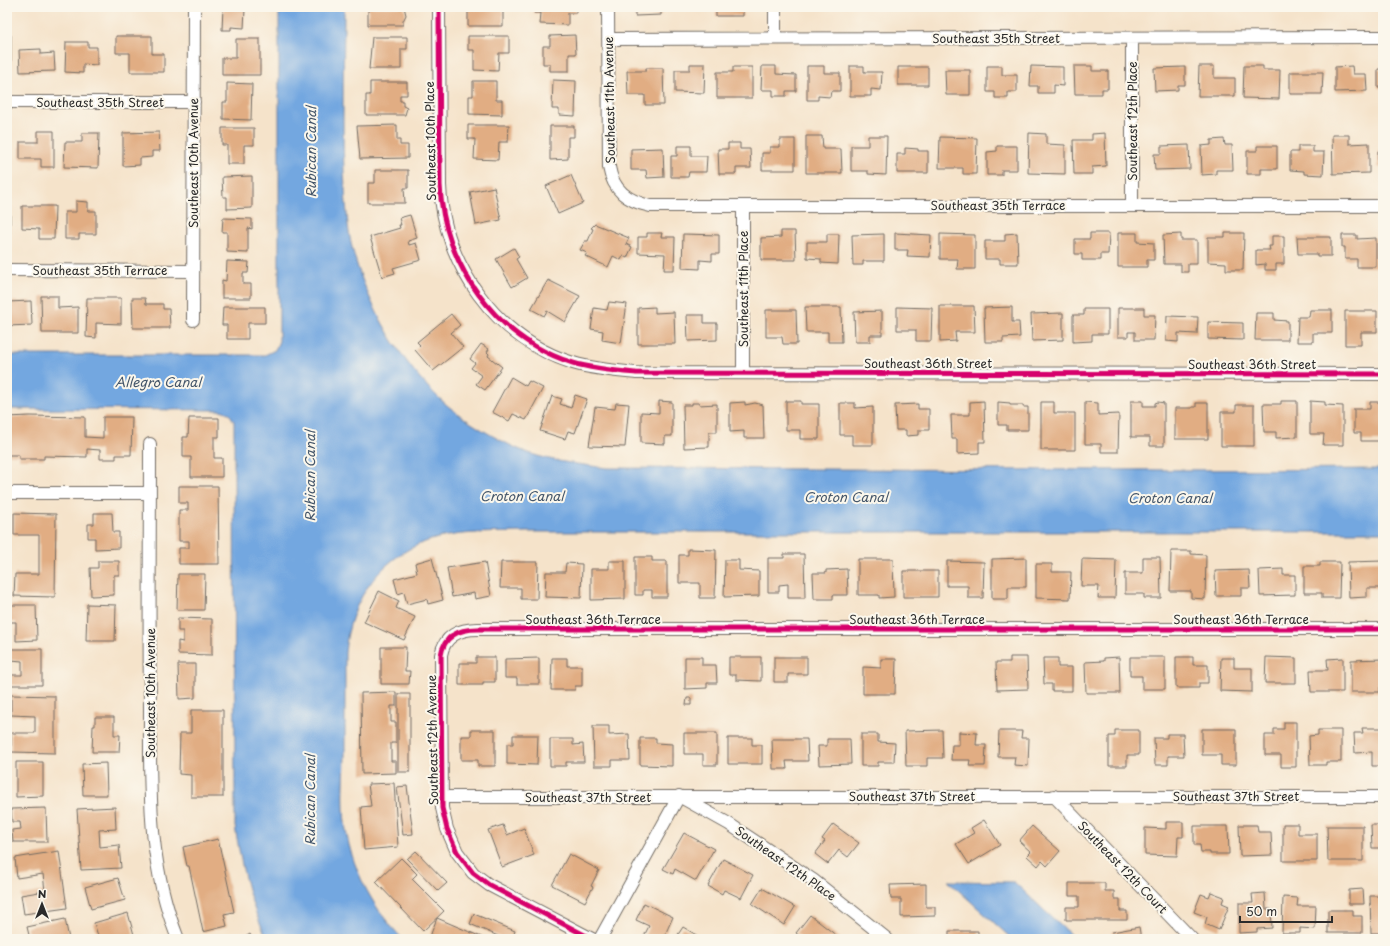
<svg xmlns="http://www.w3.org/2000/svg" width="1390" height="946" viewBox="0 0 1390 946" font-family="'Playpen Sans',sans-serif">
  <rect width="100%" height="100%" fill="#fbf7ec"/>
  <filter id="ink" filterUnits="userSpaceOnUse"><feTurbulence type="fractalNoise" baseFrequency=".025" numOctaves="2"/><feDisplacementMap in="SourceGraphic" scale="8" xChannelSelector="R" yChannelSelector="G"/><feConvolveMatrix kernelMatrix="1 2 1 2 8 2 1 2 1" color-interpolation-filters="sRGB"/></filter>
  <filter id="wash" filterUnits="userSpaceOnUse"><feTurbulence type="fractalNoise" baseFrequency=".012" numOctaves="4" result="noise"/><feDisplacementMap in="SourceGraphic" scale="16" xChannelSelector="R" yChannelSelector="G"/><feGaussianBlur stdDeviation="0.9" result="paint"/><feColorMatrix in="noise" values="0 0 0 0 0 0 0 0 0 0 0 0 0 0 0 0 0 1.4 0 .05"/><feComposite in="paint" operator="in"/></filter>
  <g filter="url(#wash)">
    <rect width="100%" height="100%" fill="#f5e3ca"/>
    <path fill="#73a7e0" stroke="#4f6986" d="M279,7H344C344,79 340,153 348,225C354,279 392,350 429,388C453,414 485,433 516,448C544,461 577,464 607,468C866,469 1124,471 1383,469V532H526C497,533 466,531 438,538C384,551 349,599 345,653C345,687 345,720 345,754C345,772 343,790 344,809C345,856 370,907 403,939H268C249,905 241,864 235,826L234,422C231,414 226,410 217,410L7,409V355H265L275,350L279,341Z
      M948,881L1014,882L1075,939H1012Z"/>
    <g id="blocks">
      <path fill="#e1ad83" d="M223,7H259V9H245L244,28L231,27V30H222Z
        M368,7H404L406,15L403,21V25H368Z
        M473,7L503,9V26H468V8Z
        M534,7H576V13H568V25L540,24L541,13H534Z
        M635,7H661V15L635,16Z
        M716,7H743V16H716Z
        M7,35H11V73H7Z
        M575,35L576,54H569V71H550V64H543V46H550V36Z
        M116,36H152V54H164V72H130V53H116Z
        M468,36H509V53H499L498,71L474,70V50H468Z
        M372,37H407V49H401V69H369Z
        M236,39H260V75H222V58H236Z
        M66,42H88V47H97V65L83,64V73L65,72Z
        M41,49V54L54,53L55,71L20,72L19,50Z
        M690,64H705L704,93L675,92V70H690Z
        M762,66H776V74L796,75V91H786V96H773V90H761Z
        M807,66H824V73H840V91H831L830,97L818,96V100H807Z
        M850,66H864V72H882L881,90L871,89V96H850Z
        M987,66H1002V75H1017V92H1008V98H995V92H987Z
        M1031,66L1063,67V86L1054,85V93H1038V86H1030Z
        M1074,66H1092V71H1108V89H1102V94H1075Z
        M1199,66H1214V78H1235V96H1198Z
        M1244,66H1263V70H1280L1279,99L1243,98Z
        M1352,66L1353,74H1366L1367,91L1335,92V67Z
        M733,67H752V98H717V72H733Z
        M898,67H928V85H898Z
        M1185,67V85H1178V90L1155,91L1154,68Z
        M646,68H663L664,105H645V95H628L627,71H646Z
        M1378,69H1383V88H1378Z
        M945,70H970V95H946Z
        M1290,72H1323L1322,94H1290Z
        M553,80L576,81L575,116L559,115V109H552Z
        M473,81H496V100H502V115L469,114V96H473Z
        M370,82H407V95H400V101H403V106L407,108L405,115H366V95H370Z
        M227,83L252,84L251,120L223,119V102H227Z
        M397,125V140H400V145H408V158L360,159L357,126Z
        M468,125H509L508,142H499L498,160L474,159L475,139H468Z
        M550,126H574V137H568V159L550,160Z
        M222,128H254V145H244V164H227V145H222Z
        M11,131V151H7V132Z
        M38,131H54V167H41V159H20V142H38Z
        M159,132L160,151H152V157L140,158V165L123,166V133Z
        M82,133H99L98,168L64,167L65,142H82Z
        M1029,133L1046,134V144L1065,145V174L1028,173Z
        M1105,133L1106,166L1092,167V174H1074L1073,140H1092V134Z
        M1332,135H1349V144L1369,143V173L1333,174Z
        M806,136H822L823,149H841L842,173H806Z
        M868,136H887L886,175L868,174V171H851V146H868Z
        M940,137L977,138L976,174H963V168H939Z
        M780,139H795V170H762V153H770V147H780Z
        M1224,139L1225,145H1232L1233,170H1216V174L1202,175L1201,146L1211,145V140Z
        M728,143H740V149H750L751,168H736V174H719L718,149H728Z
        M1189,145L1190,169L1155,170L1154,154H1161V146Z
        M677,146H691V156H707L706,172H689L688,177H671V156H677Z
        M997,146H1017V170H1002V175H987V152L997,151Z
        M1257,146H1277V169H1261V174H1247V151H1257Z
        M1298,146H1313V152H1324L1323,175L1304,174V171L1290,170V152H1298Z
        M663,148L664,177L647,178L646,170H631V149Z
        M905,148L918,149V151H928V173H897V154H905Z
        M1378,151H1383V168L1378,167Z
        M375,170H408V188H404L405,203H368V183H375Z
        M571,175L583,203L558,214L546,186Z
        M252,176V208L227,209V197H223L222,177Z
        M494,187L501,220L476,225L470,192Z
        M76,201L88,202V211H96V234H79V239H65V212H76Z
        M22,206H55L54,239H39V229L22,228Z
        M7,212H10V232H7Z
        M410,215L417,238L408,241L409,245L416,243L421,260L393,268L395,273L382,277L370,237L400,228L399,225H401L399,218Z
        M223,218L252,219V229L248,228V253L227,252V232H222Z
        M595,224L629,238L626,244L632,247L627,258L623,256L621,260L613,256L608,267L585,256L587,253L580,250L585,241H588L593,229L591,228Z
        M781,231H795L796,260H761V238L781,237Z
        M647,233H662L661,237H675L674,270H664L665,254L638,253V237H647Z
        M895,233L931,235L930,257L907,256L908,250H895Z
        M1017,233L1018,264H1000V259H985V241H1005V234Z
        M1090,233H1109L1108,254H1100V260H1082V254H1075V239H1090Z
        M1118,233H1137V242L1154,243V260H1147V267H1118Z
        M1225,233H1244L1243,270H1226V263L1208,262V237H1225Z
        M683,234L719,235V254H712V261L700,260V269L682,268Z
        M827,234H839L838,264L821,263V259L807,258V242H827Z
        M884,234V261H863V265H853L852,235Z
        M940,234L975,235V269H957L958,259H940Z
        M1181,234V240H1197V264H1188V272H1181V264H1164L1163,235Z
        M1342,235H1357V239L1376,238V267H1357V259H1345V247H1342Z
        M1272,236H1284V264H1276V270H1265V264L1256,265V250H1270L1269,246H1272Z
        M1297,237H1331V256H1317V254H1298Z
        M514,248L519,257L516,259L527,278L512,287L496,259Z
        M227,261L249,262L248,273H243V284H251V298H222V280L226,281Z
        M548,280L580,296L565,322L547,311L544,316L531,309Z
        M41,296H58V308L78,307V333H42Z
        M87,298H121V324L96,323V338L86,337Z
        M132,298H145L146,304H163V309H169L170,328H133Z
        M31,301L32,325L7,326V302Z
        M609,302L627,304L621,343L602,340L603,331L591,329L594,308L607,310Z
        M940,306H974L975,332H955L956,341L940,342Z
        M223,307H265V323H248V339H227V325H222Z
        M655,307V313L674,312L675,344H638V308Z
        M805,307H841L842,342H828V332H806Z
        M897,307L932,308L931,341H916V330H897Z
        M1012,307V322H1019L1020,337L1003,338V342H985L984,308Z
        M1118,308H1144V315H1155L1154,340H1135V332H1128V337H1118Z
        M1084,309H1108V334H1092V341L1073,342V315H1084Z
        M766,310H796L797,344H783L782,337H766Z
        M1310,310H1332V333H1313V342H1297L1298,317H1309Z
        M882,311V335H870V342H855L854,312Z
        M1345,311H1377V332H1361V345H1345Z
        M1063,313V340L1032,341L1031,314Z
        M1256,313H1274V320L1288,321V340H1255Z
        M451,314L460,325L451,333L463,347L433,371L415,350L420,345L417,342Z
        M687,315H704V323H717V340L688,341Z
        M1167,316L1198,317L1197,334L1178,333V342L1166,341Z
        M1208,322L1243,323V340L1208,339Z
        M481,344L489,349L487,352L489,354L488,356L502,367L485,390L476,384L482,376L471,368L475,363L470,359Z
        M511,377L526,386L529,381L543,388L526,420L513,414L509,421L492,412Z
        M575,395L587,399L575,433L568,431L565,439L540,431L552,396L562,399L560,404L571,408Z
        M659,401L672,402V436H665V444L641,443V412L659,413Z
        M786,401H801V404H819V439H800V430H786Z
        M984,401L985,442H979V453L957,454V439H952L951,415H970V402Z
        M1131,401H1143V406H1155V403L1158,402L1164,403V446H1150V437H1131Z
        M1281,401H1297V437L1276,438V432H1264L1263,404H1281Z
        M1310,401L1325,402V405L1343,406V445H1323L1324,434H1310Z
        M745,402V405L755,403L763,405L764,438H744V431L730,432V403Z
        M998,402L1010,403V405H1023V407H1028V430H1007V425H998Z
        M1041,402H1054V413H1075V450H1041Z
        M1085,402L1098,403V415L1119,414L1118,452H1101V444H1085Z
        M1370,402H1383V441H1361V433H1354V409H1370Z
        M616,403L629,404L625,447L589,446L595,407L615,409Z
        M692,403H699V405L717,404V432H709V447L684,448L683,405H692Z
        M840,403H855V408L873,407V445H852V435H840Z
        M1196,403H1208V439H1175V408H1192V407H1196Z
        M918,404V409H929V430H919V435L906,436V430H896L895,405Z
        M1236,405H1254V446H1221V412H1236Z
        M30,416L85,417V437L103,438V417H132L131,455H116V459H100V450L87,449V457L44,456V459H19V455H7V417Z
        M189,418H219V437H214V458H222V477H191V457H183V437H188Z
        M179,486H218L219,564H179V548H189V541H179V510H188V503H179Z
        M14,513L56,514L55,597L14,596L15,574H39V535H14Z
        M94,513H112L113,532H119V548L95,549V538H88V524H94Z
        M688,549L716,550L715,598H700V583H679V555H688Z
        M1171,551H1191V554L1206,555L1205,599L1191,598V591H1170Z
        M784,554H804L805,598H788V584L779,585V592H768V558H784Z
        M635,557H652V561H667V597H652V590H643V595H635Z
        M1143,557H1160L1161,598H1144V594H1125V573H1143Z
        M432,558L443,600L428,604L427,599L407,604L404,592L398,594L394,579L417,573L415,563Z
        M1026,558V587H1008V599H992V559Z
        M858,559H893L894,597L879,598V595H858Z
        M1082,559L1116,560L1115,598H1098L1099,586H1081Z
        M725,560H739V570L759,571V596L724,597Z
        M98,561H119V575H114V595L91,596L90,568H98Z
        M609,561H625V599L591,600V569H609Z
        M947,561L984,562L983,598H968V586H947Z
        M1383,561V588H1367V597L1349,598L1348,562Z
        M485,562L491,596L475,599L474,593L452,597L447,568Z
        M501,562H538L537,599H521V588H500Z
        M1320,562H1340L1339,598H1322V593H1304V566H1320Z
        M566,563L582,564L581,598L545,597L546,572H565Z
        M1036,564H1052V572H1071L1070,599L1036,598Z
        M847,569L848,595H833V599H814L813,573H826V570Z
        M1283,569V575H1295V595L1260,596L1259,570Z
        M1249,570L1250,588H1241V596H1216L1215,571Z
        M903,571H938V597H903Z
        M178,574H205L204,610H177Z
        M379,591L399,601L396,608L415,617L404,640L364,622Z
        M87,604L116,605L115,641H86Z
        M10,605H36L37,640L16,641V622H10Z
        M178,618L212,619V655L178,654V641L183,642V631H178Z
        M381,647H406L405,671H410L409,684H381Z
        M11,649H42V685H11V675H22V661L11,660Z
        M476,657H495V682H483V685H459V663H476Z
        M685,657H702V665H716L717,683H707V688L685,689Z
        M729,657H761V681L736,680V675H729Z
        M774,657H807V674H788V682H774Z
        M1010,657H1027L1028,689L997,690L996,662H1010Z
        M1119,657L1120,693H1086L1085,662L1104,661V658Z
        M1130,657H1165V689H1142V676H1130Z
        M1176,657H1193V665H1208V683H1199V688H1176Z
        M1266,657L1296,658V683H1265Z
        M539,658V684H517V678H505V659Z
        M552,658H567V666H582V686H575V690H551Z
        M1043,658H1058V667H1072V691H1052V684H1044Z
        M1221,658H1234V668H1252V692L1220,691Z
        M1343,658V692H1311L1310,670H1328L1327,659Z
        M881,659H896L895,694H863V667L881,668Z
        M1383,659V687H1380V692H1351V660Z
        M178,664H195V698L179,699Z
        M396,692V706H391V722H396V743H391V761H396V773L362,774L361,693Z
        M398,694H410V772H398Z
        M11,695L55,696V753L11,752V733H35V716L11,715Z
        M687,698H691V705H686Z
        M191,710H223V797H191V775L179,774L180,733H191Z
        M95,717H114V735H120L119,752H92L93,726H95Z
        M1284,722H1296V767H1281V755H1265V735H1274V729H1284Z
        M593,726H609V735L629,734L630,760H612V766H594Z
        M1362,728H1383V766H1372V752L1355,753L1354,733H1363Z
        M1202,729H1236V765H1221V755H1202Z
        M471,730H495V766H478V760H461V736H471Z
        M942,730L943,758H927V766H906L905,731Z
        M1115,730H1139V755H1127V766H1109V736H1115Z
        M1318,730H1341V762H1326V765H1310L1309,736L1318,735Z
        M999,731H1022L1021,738H1029L1028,766L1014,765L1015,757H998Z
        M959,732L977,733L976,745H986L985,766H969L970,760H951L952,745H959Z
        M684,733H717V765H703V754H684Z
        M861,734H878V742L895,743L894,762H878V766H861Z
        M1167,734H1183L1184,756H1168V765H1155L1154,738H1167Z
        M513,735H538L537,765L507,764V744H513Z
        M640,738H656V743L672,744V766L640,765Z
        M728,738H752V745H762V764H728Z
        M550,739H573V745L583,744L584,762H566V766H550Z
        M772,739H807L808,761H786L787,769H773Z
        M827,739H850L851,764L819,765L818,746H827Z
        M16,762H43V796L16,797Z
        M106,763L107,795H83L82,764Z
        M394,783L398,847L364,850L361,807L371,806L368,784Z
        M407,786L413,834L403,835L397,787Z
        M115,807L116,829L99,830L100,847L119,845L121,868L81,870L77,809Z
        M46,808L47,842H13L12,830L21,829L20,822H12L11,809Z
        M984,820L1000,845L969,864L956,844L974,833L971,828Z
        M1166,822H1183V837H1178L1177,856L1145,855V828L1166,829Z
        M833,824L859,843L848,857L839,850L828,864L815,854L825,841L822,839Z
        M1283,824H1298V834H1317V861H1283Z
        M503,825L507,835L524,828L534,855L502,867L488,830Z
        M1239,825H1257L1258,832H1271L1272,855L1240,856Z
        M1371,825H1383V848H1372Z
        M1032,826L1060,851L1047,866L1042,861L1038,866L1027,856L1031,852L1019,841Z
        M1194,826H1228L1229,854H1210V852H1201L1200,845H1194Z
        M1327,826H1363V861H1328Z
        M684,833L714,849L696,881L675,869L673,874L663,869Z
        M218,839L234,912L224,914L227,926L203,932L189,866H187L183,847Z
        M59,851L67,908L24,914L21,895L45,891L43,874L17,878L15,858Z
        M416,851L447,883L438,891L407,859Z
        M569,854L599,870L591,886L593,887L585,902L552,885Z
        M401,858L417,874L412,879L444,911L423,931L376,882Z
        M723,859L753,875L741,898L724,890L722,894L708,886Z
        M118,878L125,900L91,909L85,887Z
        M1069,883H1105V891H1114V899H1120V911H1127V920H1066V907H1079V896H1069Z
        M926,884V907H935V916L901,917V899H891L890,885Z
        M762,888L795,907L784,925L752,904Z
        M1363,889L1364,904H1349V890Z
        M1211,892L1224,897L1222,903L1229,906L1219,930L1205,924L1207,917L1194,912L1201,894L1209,897Z
        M1265,893L1266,909H1271L1272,928L1257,929V932L1239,933V903H1253L1252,894Z
        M1370,896H1383V933H1371Z
        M1283,897L1298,898L1297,906H1316L1315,929L1300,928V933H1282Z
        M644,903L673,917L663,939H651L644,936L649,926L636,920Z
        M1328,910H1353V916H1362V933H1328Z
        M128,913L134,935L119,939H99L94,923Z
        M474,914L515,931L512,939H505L470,924Z
        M810,915L841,939H803L796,933Z
        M437,918L486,939H429Z
        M65,919L69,939H38V937L30,939L27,927Z
        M683,927L698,936L697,939H675Z
        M1139,927L1141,939H1113L1112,932Z
        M949,931H978V937H985V939H949Z
        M250,934L253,939H242Z"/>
    </g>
  </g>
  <g filter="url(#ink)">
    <use href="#blocks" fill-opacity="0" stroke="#726b63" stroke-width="1"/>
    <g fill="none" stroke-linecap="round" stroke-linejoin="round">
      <defs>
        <path id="street" d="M439,7L440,185C443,264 496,339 573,363C593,369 615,371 636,373L1383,374
          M608,7L609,167C613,190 627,201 650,206H1383
          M775,38V7
          M608,39L1383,37
          M7,102H194
          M1132,205V38
          M7,270L193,271
          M193,320L194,7
          M743,373V206
          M150,444C150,532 149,619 150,707C150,789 147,861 178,939
          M7,493H150
          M1054,796L1192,939
          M441,797H1383
          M592,939L489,885L473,873L457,852L447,829L442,808L441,655C444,636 459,629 478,629H1383
          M600,939L679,796L729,824L813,880L887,939"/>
      </defs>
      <use href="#street" stroke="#726b63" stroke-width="14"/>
      <use href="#street" stroke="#fff" stroke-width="12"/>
      <defs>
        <path id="cycleway" d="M439,7L440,185C443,264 496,339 573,363C593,369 615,371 636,373L1383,374
          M592,939L489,885L473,873L457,852L447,829L442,808L441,655C444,636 459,629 478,629H1383"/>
      </defs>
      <use href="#cycleway" stroke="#fbf7ec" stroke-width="8"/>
      <use href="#cycleway" stroke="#d6006c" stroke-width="5"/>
    </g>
  </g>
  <g text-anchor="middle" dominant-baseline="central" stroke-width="4" stroke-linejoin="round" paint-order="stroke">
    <g font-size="12" fill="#2b2b2b" stroke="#fbf7ec">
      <text x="996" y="38">Southeast 35th Street</text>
      <text transform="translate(609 100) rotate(-91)">Southeast 11th Avenue</text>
      <text x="100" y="102">Southeast 35th Street</text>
      <text transform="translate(1132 121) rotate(-90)">Southeast 12th Place</text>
      <text transform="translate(430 141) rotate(-91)">Southeast 10th Place</text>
      <text transform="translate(193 163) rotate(-90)">Southeast 10th Avenue</text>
      <text x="998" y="205">Southeast 35th Terrace</text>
      <text x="100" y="270">Southeast 35th Terrace</text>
      <text transform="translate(743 289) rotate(-90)">Southeast 11th Place</text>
      <text x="928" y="363">Southeast 36th Street</text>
      <text x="1252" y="364">Southeast 36th Street</text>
      <text x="593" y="619">Southeast 36th Terrace</text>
      <text x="917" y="619">Southeast 36th Terrace</text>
      <text x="1241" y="619">Southeast 36th Terrace</text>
      <text transform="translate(150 693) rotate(-90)">Southeast 10th Avenue</text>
      <text transform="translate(432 740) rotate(-91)">Southeast 12th Avenue</text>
      <text x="912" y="796">Southeast 37th Street</text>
      <text x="1236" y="796">Southeast 37th Street</text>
      <text x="588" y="797">Southeast 37th Street</text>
      <text transform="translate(786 863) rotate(35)">Southeast 12th Place</text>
      <text transform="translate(1123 867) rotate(46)">Southeast 12th Court</text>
    </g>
    <g font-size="13" font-style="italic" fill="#44566a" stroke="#fbf7ec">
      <text transform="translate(310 152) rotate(-90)">Rubican Canal</text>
      <text x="158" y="381">Allegro Canal</text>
      <text transform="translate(309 476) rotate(-90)">Rubican Canal</text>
      <text x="522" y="495">Croton Canal</text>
      <text x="846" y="496">Croton Canal</text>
      <text x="1170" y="497">Croton Canal</text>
      <text transform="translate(309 800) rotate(-90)">Rubican Canal</text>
    </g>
  </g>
  <rect width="1390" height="946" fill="none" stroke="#fbf7ec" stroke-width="24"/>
  <g transform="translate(42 904)" stroke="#fbf7ec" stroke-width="3" paint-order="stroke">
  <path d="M0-3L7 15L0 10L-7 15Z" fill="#2b2b2b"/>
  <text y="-6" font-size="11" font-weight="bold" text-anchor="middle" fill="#2b2b2b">N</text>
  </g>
  <path d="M1240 916v6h92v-6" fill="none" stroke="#2b2b2b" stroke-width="2"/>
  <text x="1246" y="916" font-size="12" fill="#2b2b2b" stroke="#fbf7ec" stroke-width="3" paint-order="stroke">50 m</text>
</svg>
